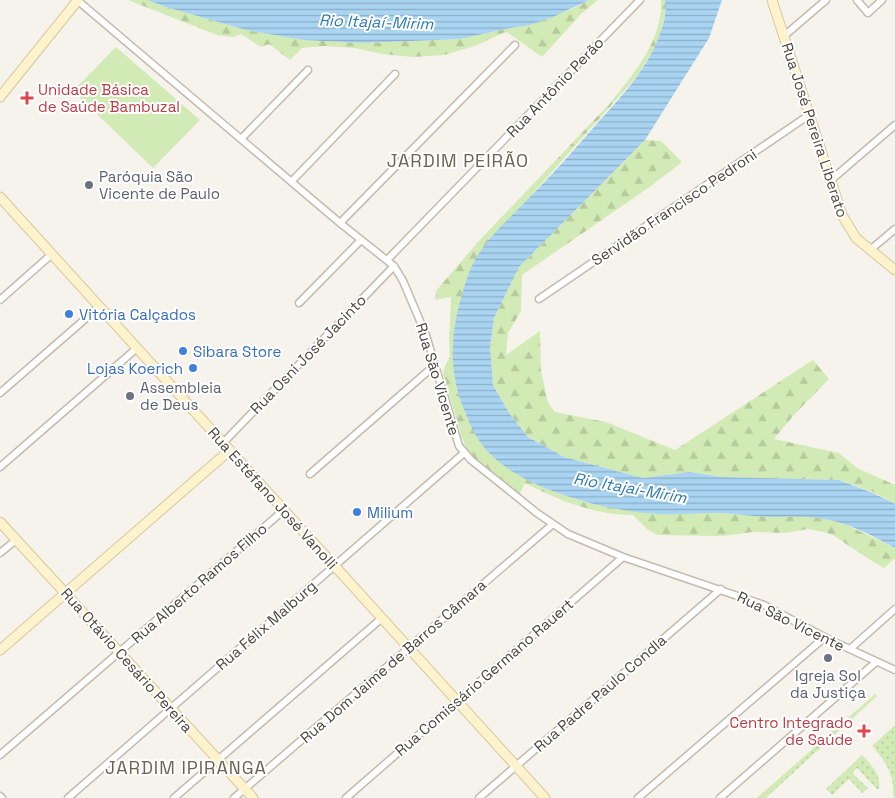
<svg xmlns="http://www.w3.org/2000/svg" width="895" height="798" viewBox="0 0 895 798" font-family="'Space Grotesk',sans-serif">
  <defs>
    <pattern id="grass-dots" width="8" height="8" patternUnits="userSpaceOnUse" patternTransform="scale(1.25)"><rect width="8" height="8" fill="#d2eab5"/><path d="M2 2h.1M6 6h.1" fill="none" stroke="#b6ca9c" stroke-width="1.8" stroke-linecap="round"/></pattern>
    <pattern id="forest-firs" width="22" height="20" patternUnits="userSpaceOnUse" patternTransform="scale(1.25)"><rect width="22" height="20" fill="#d2eab5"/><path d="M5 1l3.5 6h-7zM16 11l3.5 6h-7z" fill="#b6ca9c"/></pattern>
    <pattern id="water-rules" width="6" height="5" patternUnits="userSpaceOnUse" patternTransform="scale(1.25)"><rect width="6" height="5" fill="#a9d4f2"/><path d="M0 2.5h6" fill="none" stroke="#8caec5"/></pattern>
  </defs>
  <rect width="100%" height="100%" fill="#f6f3ec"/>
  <path fill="url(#grass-dots)" d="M875,694L877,696L768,796L766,798H757Z
    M895,725V796L893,798C895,775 886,762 872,746Z
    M862,755C872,766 881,774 879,789H877L857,768L852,773L868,788L862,793L849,779L832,795L826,789Z"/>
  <path fill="url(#forest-firs)" d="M128,0H147L166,7L246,30L304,40L362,43L460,39L505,29L530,25L574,8L589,0H598L581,14L542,57L507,32L503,33L475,46L444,55L413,57L382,54L355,48L324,46L302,48L290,60L269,44L261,47L241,34L233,37L217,35Z
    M661,0H665L667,3L664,19L659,38L651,54L638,75L528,199L455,323L453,345L455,381L548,490L581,501L659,514L714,513L775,517L801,516L826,519L847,525L895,548V558L884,568L864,556L833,535L824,532L808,529L785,533L753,532L722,536L657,535L647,529L633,515C596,515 560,501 527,484L525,483L519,495L476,460L466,448L461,435L443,374L445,366L450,357L449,342L451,297L435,300L436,291L477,243L611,102C634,73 663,40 661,0Z
    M645,140L661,141L682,162L651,186L522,275L521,311L508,333L506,355L540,331L541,371L548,403L555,412L606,422L675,450L813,360L829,379L793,416L774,439L839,453L857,468L895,485V504L873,492L839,480L722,477L689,472L643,478L564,457L528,437L509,413L493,385L490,347L494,318L519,267Z"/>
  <path fill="#d2eab5" d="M116,47L200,120L153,168L73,91Z"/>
  <path fill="url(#water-rules)" d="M147,0H589L553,17L530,25L505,29L460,39L362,43L304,40L246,30L166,7Z
    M665,0H722L709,38L645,140L519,267L494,318L490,347L493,385L509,413L528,437L564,457L643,478L689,472L722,477L839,480L873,493L895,504V548C873,536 849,523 824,519C807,516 792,517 776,517C755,517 734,513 713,513C696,513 678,515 660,514C605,511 510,489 478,439C472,430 468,419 464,409C451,379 450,345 457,314C462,294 467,272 478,255C492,233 511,217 529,198C552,175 573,151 594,127C616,102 641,77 655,46C661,33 668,14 665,0Z"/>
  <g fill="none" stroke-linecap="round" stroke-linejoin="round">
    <defs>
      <path id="street" d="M77,0L340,223L394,266L403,281L426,335L459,446L471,460L516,496L537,513L568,534L623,557L764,605L828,639L895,670
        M857,0L868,13L882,0
        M784,36L826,0
        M241,139L308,70
        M831,180L895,125
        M292,181L395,74
        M340,223L515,45
        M870,250L895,229
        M387,260L640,0
        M539,299L809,115
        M0,300L52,254
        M299,303L361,240
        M0,393L99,307
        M223,443L394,266
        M0,467L137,348
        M310,474L435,365
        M0,553L16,540
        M850,649L895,609
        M0,755L284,510
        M0,796L2,798
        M68,798L464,453
        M174,798L382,618
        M234,798L553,524
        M346,798L623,557
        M479,798L721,589
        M638,798L825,637
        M720,798L876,662"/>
      <path id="secondary" d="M772,0L842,215L856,238L895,270
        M0,97L78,0
        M0,197L545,798
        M0,522L253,798
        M0,650L230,450"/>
    </defs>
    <use href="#street" stroke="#c2bbae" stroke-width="9"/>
    <use href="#secondary" stroke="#d6c79b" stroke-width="11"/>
    <use href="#street" stroke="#fff" stroke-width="6"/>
    <use href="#secondary" stroke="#fff3cd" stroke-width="9"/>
  </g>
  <g fill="#e0444e" stroke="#fff" stroke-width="2">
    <path d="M24.5 90.5h5v5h5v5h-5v5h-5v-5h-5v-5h5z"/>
    <path d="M861.5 723.5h5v5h5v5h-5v5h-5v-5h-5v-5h5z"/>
  </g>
  <g fill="#6b7280" stroke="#fff" stroke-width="2">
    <circle cx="89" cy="185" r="5"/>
    <circle cx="130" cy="396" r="5"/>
    <circle cx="828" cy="658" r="5"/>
  </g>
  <g fill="#3f7fe0" stroke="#fff" stroke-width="2">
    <circle cx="69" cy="314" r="5"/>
    <circle cx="183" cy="351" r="5"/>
    <circle cx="193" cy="368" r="5"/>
    <circle cx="357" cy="512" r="5"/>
  </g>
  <g text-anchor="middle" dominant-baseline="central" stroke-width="4" stroke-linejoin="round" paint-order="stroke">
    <g font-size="15" fill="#4b4439" stroke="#fff">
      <text transform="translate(555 87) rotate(-46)">Rua Antônio Perão</text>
      <text transform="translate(815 130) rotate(72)">Rua José Pereira Liberato</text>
      <text transform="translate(674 207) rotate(-34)">Servidão Francisco Pedroni</text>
      <text transform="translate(308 354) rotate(-46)">Rua Osni José Jacinto</text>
      <text transform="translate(438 379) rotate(73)">Rua São Vicente</text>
      <text transform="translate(273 498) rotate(48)">Rua Estéfano José Vanolli</text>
      <text transform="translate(199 583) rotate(-41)">Rua Alberto Ramos Filho</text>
      <text transform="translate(791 621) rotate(26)">Rua São Vicente</text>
      <text transform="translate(266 625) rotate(-41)">Rua Félix Malburg</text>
      <text transform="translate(127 660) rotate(48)">Rua Otávio Cesário Pereira</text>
      <text transform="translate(393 661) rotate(-41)">Rua Dom Jaime de Barros Câmara</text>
      <text transform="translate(484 677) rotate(-41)">Rua Comissário Germano Rauert</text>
      <text transform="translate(600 693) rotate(-41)">Rua Padre Paulo Condla</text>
    </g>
    <g font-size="15" fill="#be3a42" stroke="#fff" text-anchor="start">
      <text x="38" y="89">Unidade Básica<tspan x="38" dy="17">de Saúde Bambuzal</tspan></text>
      <text x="853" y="722" text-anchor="end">Centro Integrado<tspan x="853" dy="17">de Saúde</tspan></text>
    </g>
    <g font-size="15" fill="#5b616d" stroke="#fff" text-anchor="start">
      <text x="99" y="176">Paróquia São<tspan x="99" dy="17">Vicente de Paulo</tspan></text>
      <text x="140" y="387">Assembleia<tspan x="140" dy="17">de Deus</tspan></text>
      <text x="828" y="675" text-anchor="middle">Igreja Sol<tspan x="828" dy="17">da Justiça</tspan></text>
    </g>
    <g font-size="15" fill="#366cbe" stroke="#fff" text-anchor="start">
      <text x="79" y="314">Vitória Calçados</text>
      <text x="193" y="351">Sibara Store</text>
      <text x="183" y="368" text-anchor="end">Lojas Koerich</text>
      <text x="367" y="512">Milium</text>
    </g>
    <g font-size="16" font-style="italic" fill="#2e7ab2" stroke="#fff">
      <text transform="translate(376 22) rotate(2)">Rio Itajaí-Mirim</text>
      <text transform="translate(630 488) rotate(10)">Rio Itajaí-Mirim</text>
    </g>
    <g font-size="18" letter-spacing="1" fill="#6e6250" stroke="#fff">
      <text x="458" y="160">JARDIM PEIRÃO</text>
      <text x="186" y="767">JARDIM IPIRANGA</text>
    </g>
  </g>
</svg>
